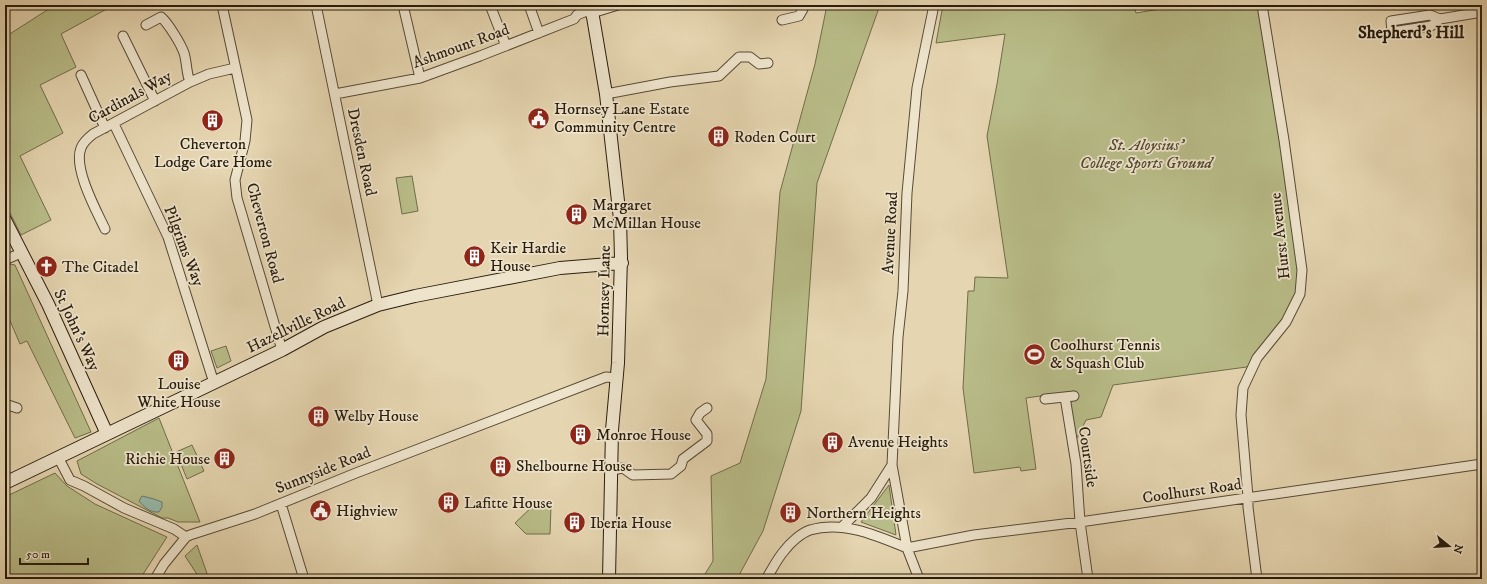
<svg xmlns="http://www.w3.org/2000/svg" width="1487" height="584" viewBox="0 0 1487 584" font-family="'IM FELL DW Pica',serif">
  <rect width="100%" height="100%" fill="#e5d5b0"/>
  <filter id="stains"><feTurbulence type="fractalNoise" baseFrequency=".005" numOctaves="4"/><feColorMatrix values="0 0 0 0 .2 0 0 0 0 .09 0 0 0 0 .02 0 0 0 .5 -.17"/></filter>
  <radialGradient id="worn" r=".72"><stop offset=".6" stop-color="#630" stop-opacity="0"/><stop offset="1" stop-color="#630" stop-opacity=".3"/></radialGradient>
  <path fill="#b8bc88" stroke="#706c4a" d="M55,5H114L61,34L76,67L40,85L63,133L20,156L51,220L21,235L5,203V136L10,133C6,118 1,105 10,91L5,88L7,82L5,81V37Z
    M827,5H880L817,183L801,411L763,531L737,579H702L713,561L711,476L740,463L766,379L780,192L815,64Z
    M943,5H1134L1136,13L1184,5H1262L1284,140L1300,294L1254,366L1113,385L1101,417L1086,420L1077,438L1072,426L1070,404L1073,400L1076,399L1075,391L1026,398L1036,469L1021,471L1020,467L974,473L963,388L968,291H974L975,277L1008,278L987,136L997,84L1005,34L936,43Z
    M412,176L418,211L402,214L396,178Z
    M10,264L15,265L91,432L75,438L27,341L20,344L5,309V266Z
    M226,346L231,361L217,368L211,351Z
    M159,418L200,522H178L168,518H162L97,484L81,474L77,461Z
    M192,445L204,471L187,479L176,452Z
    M55,473L67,486L95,504L167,537L140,579H5V497Z
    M889,485L896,535L861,522Z
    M534,505L551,506L550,534H526L515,523Z
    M197,545L209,579H200L185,556Z"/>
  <path fill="#96b9aa" stroke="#6a7a6b" d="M142,496L154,499L162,502V507L159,512C150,513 144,507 139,501Z"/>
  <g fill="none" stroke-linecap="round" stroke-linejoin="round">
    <defs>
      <path id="street" d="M222,5L247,120L245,141L235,180L237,198L282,350
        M316,5L378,305
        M403,5L420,78
        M490,5L506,46
        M529,5L539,33
        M934,5L917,88L907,193L903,291L898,337L892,465L907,548L974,535L1080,522L1482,464
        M592,13L618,5
        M1440,19L1430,15L1391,21L1392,32L1431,26L1440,19L1482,12
        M782,20L799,16L803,9V5
        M146,25L161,17C168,23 181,44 184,53C187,62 186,72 190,82
        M123,36L155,101
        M81,75L105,128
        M335,94L420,78L480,56L574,19L577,15L591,9
        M606,94L670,82L719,76L739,57H750L759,64L768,63
        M114,124L168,237L214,383
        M105,229C96,210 73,168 81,148C83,142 88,138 93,134L190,82L209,74L235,68
        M5,260L21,253
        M1065,397L1076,464L1080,522L1088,579
        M1045,399L1074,396
        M5,404L17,408
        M58,457L70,480L84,486L124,508L174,529L186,537
        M612,470L623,468L633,475L671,474L681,466L683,459L707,441V434L696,420L700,413L707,408
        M281,504L304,579
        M842,527L871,498L892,465
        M155,579L164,564L186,537L190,535L255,514L356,473L606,377L617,378
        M766,579C772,570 777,559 784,551C790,543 801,533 810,530C843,520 878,536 907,548L919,579
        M1257,579L1248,507V497L1241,415L1243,388L1257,358L1286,322L1300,294L1302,270L1284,140L1262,5"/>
      <path id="secondary" d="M589,5L593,17L606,94L620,219L621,258L618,363L612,430L609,579
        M5,220L48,304L107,434
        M5,483L282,350L324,327L378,305L415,296L560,268L622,263"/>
    </defs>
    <use href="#street" stroke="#574a36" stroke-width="11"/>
    <use href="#secondary" stroke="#281c0d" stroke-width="14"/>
    <use href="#street" stroke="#eee4cc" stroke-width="9"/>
    <use href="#secondary" stroke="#eee4cc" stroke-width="12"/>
  </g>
  <defs>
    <symbol id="civic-disc" viewBox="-11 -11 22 22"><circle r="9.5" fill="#8f2418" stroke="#eee4cc"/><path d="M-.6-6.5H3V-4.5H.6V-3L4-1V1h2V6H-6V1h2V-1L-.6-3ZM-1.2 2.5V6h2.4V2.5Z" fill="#fff"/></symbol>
    <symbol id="building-disc" viewBox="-11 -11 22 22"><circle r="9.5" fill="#8f2418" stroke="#eee4cc"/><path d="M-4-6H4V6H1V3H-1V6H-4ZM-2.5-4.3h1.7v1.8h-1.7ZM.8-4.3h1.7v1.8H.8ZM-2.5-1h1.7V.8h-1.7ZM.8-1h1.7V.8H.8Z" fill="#fff"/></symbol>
    <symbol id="church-disc" viewBox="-11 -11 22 22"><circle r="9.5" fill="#8f2418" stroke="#eee4cc"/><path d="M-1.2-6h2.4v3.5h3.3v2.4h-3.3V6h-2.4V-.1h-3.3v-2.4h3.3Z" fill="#fff"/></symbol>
    <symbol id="stadium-disc" viewBox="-11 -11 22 22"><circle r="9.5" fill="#8f2418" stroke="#eee4cc"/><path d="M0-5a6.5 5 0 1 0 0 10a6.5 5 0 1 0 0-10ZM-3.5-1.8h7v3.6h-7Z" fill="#fff"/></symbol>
  </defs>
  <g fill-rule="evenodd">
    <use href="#civic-disc" x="526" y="106" width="25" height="25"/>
    <use href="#building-disc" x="200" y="108" width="25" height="25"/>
    <use href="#building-disc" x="706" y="124" width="25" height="25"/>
    <use href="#building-disc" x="564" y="202" width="25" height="25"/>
    <use href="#building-disc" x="462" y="244" width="25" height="25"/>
    <use href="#church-disc" x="34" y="254" width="25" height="25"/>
    <use href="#stadium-disc" x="1022" y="342" width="25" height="25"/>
    <use href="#building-disc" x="166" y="348" width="25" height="25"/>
    <use href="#building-disc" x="306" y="404" width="25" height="25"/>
    <use href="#building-disc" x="568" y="422" width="25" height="25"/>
    <use href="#building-disc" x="820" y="430" width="25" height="25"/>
    <use href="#building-disc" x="212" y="446" width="25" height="25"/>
    <use href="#building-disc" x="488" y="454" width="25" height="25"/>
    <use href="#building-disc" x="436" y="490" width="25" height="25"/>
    <use href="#civic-disc" x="308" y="498" width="25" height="25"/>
    <use href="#building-disc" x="778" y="500" width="25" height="25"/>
    <use href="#building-disc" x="562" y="510" width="25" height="25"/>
  </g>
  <g text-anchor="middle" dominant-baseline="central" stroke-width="3.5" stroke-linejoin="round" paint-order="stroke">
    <g font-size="16" fill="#281c0d" stroke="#eee4cc">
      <text transform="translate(461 46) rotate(-20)">Ashmount Road</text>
      <text transform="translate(130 97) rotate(-29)">Cardinals Way</text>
      <text transform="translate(362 152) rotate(78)">Dresden Road</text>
      <text transform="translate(265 233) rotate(75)">Cheverton Road</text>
      <text transform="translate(890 233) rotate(-87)">Avenue Road</text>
      <text transform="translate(1280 236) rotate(-96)">Hurst Avenue</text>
      <text transform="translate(184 246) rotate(69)">Pilgrims Way</text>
      <text transform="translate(604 291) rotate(-89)">Hornsey Lane</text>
      <text transform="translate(296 325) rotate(-26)">Hazellville Road</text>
      <text transform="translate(77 330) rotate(65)">St John's Way</text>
      <text transform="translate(1088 457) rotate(82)">Courtside</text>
      <text transform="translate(323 470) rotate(-22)">Sunnyside Road</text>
      <text transform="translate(1192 491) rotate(-8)">Coolhurst Road</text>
    </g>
    <g font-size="16" fill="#281c0d" stroke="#eee4cc" text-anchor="start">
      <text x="554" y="109">Hornsey Lane Estate<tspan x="554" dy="18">Community Centre</tspan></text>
      <text x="734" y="137">Roden Court</text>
      <text x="213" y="144" text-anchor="middle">Cheverton<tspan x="213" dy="18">Lodge Care Home</tspan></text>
      <text x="592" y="205">Margaret<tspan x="592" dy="18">McMillan House</tspan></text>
      <text x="490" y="248">Keir Hardie<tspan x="490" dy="18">House</tspan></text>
      <text x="62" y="267">The Citadel</text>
      <text x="1050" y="345">Coolhurst Tennis<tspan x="1050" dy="18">&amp; Squash Club</tspan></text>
      <text x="179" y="384" text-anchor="middle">Louise<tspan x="179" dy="18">White House</tspan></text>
      <text x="334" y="416">Welby House</text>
      <text x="596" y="435">Monroe House</text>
      <text x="848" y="442">Avenue Heights</text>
      <text x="210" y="459" text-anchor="end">Richie House</text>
      <text x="516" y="466">Shelbourne House</text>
      <text x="464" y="503">Lafitte House</text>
      <text x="336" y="511">Highview</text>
      <text x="806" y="513">Northern Heights</text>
      <text x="590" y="523">Iberia House</text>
    </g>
    <g font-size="16" font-style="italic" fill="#534c32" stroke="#eee4cc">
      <text x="1146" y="145">St. Aloysius'<tspan x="1146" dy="18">College Sports Ground</tspan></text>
    </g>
    <g font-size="17" font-weight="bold" fill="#281c0d" stroke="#eee4cc">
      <text x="1411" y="33">Shepherd's Hill</text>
    </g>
  </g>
  <rect width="1487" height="584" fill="none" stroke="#e5d5b0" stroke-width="20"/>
  <rect x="6" y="6" width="1475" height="572" fill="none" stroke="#281c0d" stroke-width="2"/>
  <rect x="10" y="10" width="1467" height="564" fill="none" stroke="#281c0d"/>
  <g transform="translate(1449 546) rotate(108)" stroke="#eee4cc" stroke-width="3" paint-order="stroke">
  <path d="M0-3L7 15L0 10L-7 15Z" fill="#281c0d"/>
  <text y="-6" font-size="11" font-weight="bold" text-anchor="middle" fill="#281c0d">N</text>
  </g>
  <path d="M20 558v6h68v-6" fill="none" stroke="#281c0d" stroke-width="2"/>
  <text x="26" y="558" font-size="12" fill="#281c0d" stroke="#eee4cc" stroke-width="3" paint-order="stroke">50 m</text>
  <rect width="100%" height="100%" filter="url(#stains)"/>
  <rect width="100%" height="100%" fill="url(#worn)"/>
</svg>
